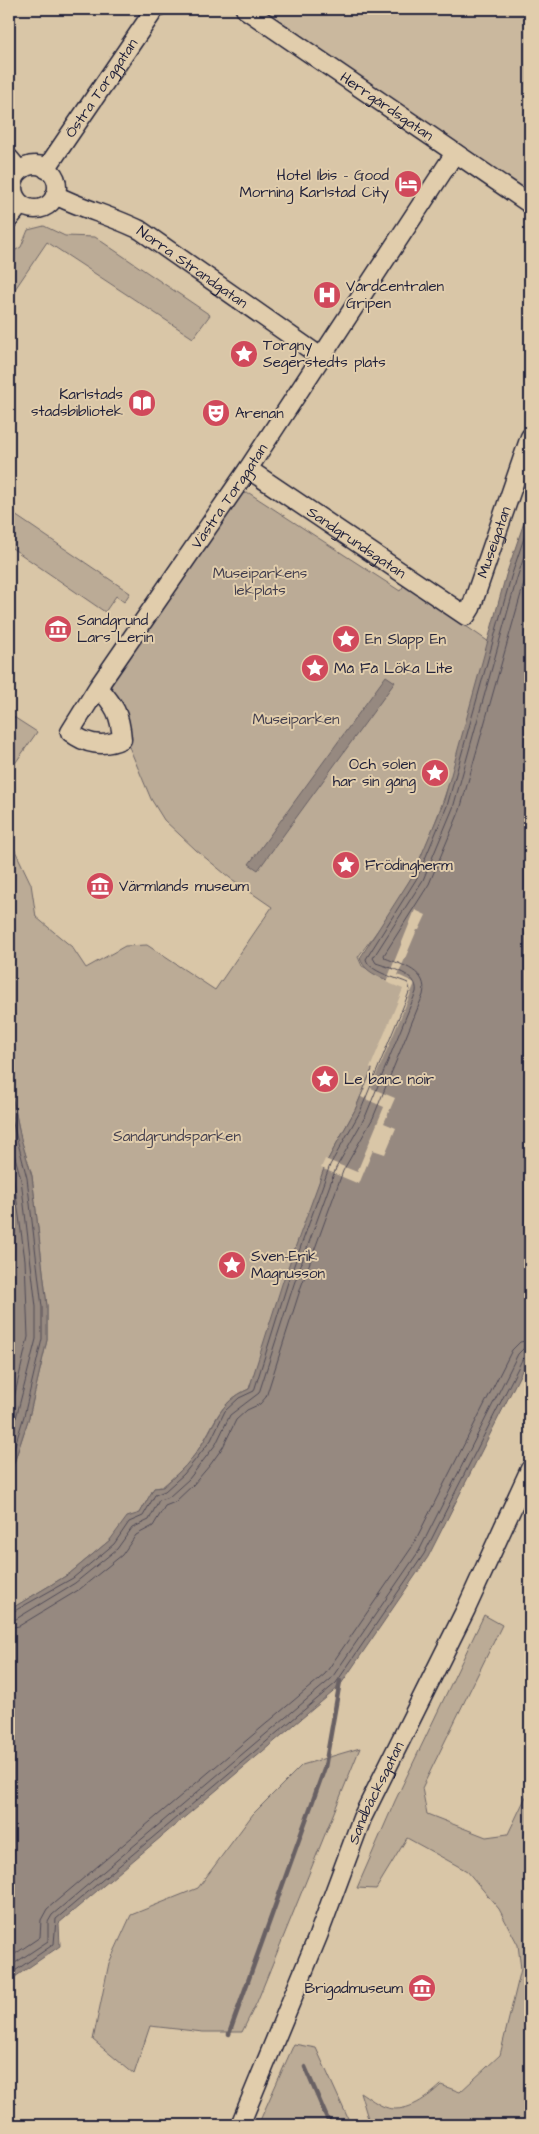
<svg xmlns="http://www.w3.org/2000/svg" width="539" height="2134" viewBox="0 0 539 2134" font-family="'Architects Daughter',sans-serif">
  <rect width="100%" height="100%" fill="#d9c6a7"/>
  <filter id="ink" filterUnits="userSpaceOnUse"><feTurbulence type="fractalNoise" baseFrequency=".02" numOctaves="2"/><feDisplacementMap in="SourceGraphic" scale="10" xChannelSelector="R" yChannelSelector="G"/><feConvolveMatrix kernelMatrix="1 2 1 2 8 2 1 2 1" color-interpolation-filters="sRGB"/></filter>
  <g filter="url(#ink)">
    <path fill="#cab89e" d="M257,9H530V197Z"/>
    <path fill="#bbab96" stroke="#6e6668" d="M44,226L65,236L95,237L210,315L193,338L47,242L9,298V254L21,247L28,230Z
      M249,493L400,591L405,584L489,642C467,720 449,801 413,874C399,904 377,931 358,957L362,966L406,988L355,1110L326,1163L249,1389C218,1402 215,1425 198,1450C188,1465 175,1476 162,1487L154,1488L140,1513L110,1540L69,1574L9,1610V1478L29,1417L47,1340V1306L32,1176L21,1139L9,1080V838L31,884L36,917L72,947L86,968L125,946L147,945L215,990L272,907L230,878L196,850L164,820L151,799L114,711L98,695L238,494Z
      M15,515L130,593L124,602L116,596L105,612L9,546V524Z
      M9,714L37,732L9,772Z
      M484,1615L502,1625L422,1788L427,1814L486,1837L508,1834L530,1788V2117L520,2125H370L360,2092C368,2097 379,2106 388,2108C408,2113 428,2097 441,2085L460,2092L500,2055L521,1969L518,1945L499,1909L467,1871L407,1838L376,1889L357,1888L395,1801Z
      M360,1748L257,2002L242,2032H203L150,2026L134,2074L93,2040L109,1963L131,1915L198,1888L253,1814L302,1765Z
      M294,2044L316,2048L351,2125H258Z"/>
    <path fill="#968980" stroke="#686064" d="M530,505V1355L428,1557L339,1687L59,1923L60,1946L9,1981V1610L69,1574L110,1540L127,1517L140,1513L154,1488L163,1487C175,1476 188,1465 198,1450C216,1425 218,1402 249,1389L283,1281L326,1163L355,1110L406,988C391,980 365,976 360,958L413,875L443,804L506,575Z
      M386,676L395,682L258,870L249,864Z
      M9,1080L21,1139L32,1176L47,1306V1340L29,1417L9,1478Z"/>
    <path fill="#d9c6a7" d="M415,910L426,915L419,930H417L398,975L415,983L371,1088L395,1098L384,1123L396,1128L385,1154L373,1150L359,1184L321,1168L325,1159L357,1172L384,1107L361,1097L373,1069L370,1068L403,989L386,982Z"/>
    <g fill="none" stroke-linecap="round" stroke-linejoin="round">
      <path stroke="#504b57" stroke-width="1" d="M9,1108L27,1178L42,1307V1339L24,1416L9,1465
        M9,1135L21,1179L36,1307V1339L9,1446
        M9,1163L14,1180L25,1260L28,1337L9,1420
        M9,1614L73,1578L114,1544L129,1522L143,1516L155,1495L165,1491L184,1474L211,1440L225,1411L239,1398L254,1391L288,1282L330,1165L360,1112L410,990L408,983C397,978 369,972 366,959L417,878L447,806L511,577L530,520
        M9,1620L16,1619L75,1583L117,1549L132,1528L149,1520L159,1500L169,1497L189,1479L216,1444L230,1415L259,1393L294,1284L336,1168L366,1115L416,992C419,974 390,968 376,963L373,958L423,880L453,808L517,578L530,539
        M9,1628L19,1626L80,1589L122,1555L136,1535L153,1526L165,1506L175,1502L193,1485L210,1465L223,1447L236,1420L247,1410L260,1404L266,1397L301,1287L343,1171L373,1118L423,995C429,971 402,965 385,958L384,955L429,884L460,810L530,562
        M9,1958L40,1937L41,1920L47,1909L325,1674L412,1547L512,1350L520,1342L530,1340
        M9,1967L48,1941V1922L52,1915L331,1679L419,1551L518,1354L523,1349L530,1348
        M9,1975L54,1944L56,1919L336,1683L424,1554L523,1358L530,1354"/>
      <path stroke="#686064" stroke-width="4.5" d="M229,2034L325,1767L340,1681
        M305,2067L330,2125"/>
      <defs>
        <g id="minor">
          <path id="s1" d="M245,9L530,204"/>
          <path d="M9,158L20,171"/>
          <circle cx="35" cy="187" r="22"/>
          <path id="s2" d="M46,169L155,9"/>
          <path id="s3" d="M55,195C83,209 112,216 140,230L321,357"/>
          <path d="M9,219L21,204"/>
          <path id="s4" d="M248,469L466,616L471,608L530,437"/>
          <path id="s5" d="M98,687C115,706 120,714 122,739C103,748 85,744 70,732L98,687L248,469L455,153"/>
          <path id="s6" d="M240,2125L318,1936L362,1818L466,1609L530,1469"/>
        </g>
      </defs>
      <use href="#minor" stroke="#22223b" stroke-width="21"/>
      <use href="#minor" stroke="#e1cdac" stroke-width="18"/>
    </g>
  </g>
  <defs>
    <symbol id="hotel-disc" viewBox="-11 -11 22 22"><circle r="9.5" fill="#d1495b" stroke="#e1cdac"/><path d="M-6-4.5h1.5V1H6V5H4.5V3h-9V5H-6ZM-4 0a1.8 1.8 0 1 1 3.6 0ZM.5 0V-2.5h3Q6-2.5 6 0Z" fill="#fff"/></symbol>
    <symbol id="hospital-disc" viewBox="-11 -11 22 22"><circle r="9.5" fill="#d1495b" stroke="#e1cdac"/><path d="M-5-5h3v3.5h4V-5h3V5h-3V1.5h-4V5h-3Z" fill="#fff"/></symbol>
    <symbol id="sight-disc" viewBox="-11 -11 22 22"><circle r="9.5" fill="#d1495b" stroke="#e1cdac"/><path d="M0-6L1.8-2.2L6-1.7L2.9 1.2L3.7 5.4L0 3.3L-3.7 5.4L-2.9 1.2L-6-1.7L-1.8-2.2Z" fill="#fff"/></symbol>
    <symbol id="library-disc" viewBox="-11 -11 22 22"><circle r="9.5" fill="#d1495b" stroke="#e1cdac"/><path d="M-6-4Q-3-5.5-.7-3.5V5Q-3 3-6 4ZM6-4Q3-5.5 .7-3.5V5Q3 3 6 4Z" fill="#fff"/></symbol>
    <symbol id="theatre-disc" viewBox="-11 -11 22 22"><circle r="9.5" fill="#d1495b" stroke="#e1cdac"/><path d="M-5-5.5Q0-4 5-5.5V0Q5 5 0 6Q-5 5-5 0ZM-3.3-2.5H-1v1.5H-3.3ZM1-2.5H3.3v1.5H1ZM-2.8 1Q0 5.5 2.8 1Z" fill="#fff"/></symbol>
    <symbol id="museum-disc" viewBox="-11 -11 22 22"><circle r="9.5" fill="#d1495b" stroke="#e1cdac"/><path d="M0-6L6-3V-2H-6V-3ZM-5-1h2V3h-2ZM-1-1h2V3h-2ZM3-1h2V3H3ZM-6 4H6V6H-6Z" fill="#fff"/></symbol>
  </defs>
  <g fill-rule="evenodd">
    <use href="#hotel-disc" x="392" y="168" width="32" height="32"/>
    <use href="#hospital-disc" x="311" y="279" width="32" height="32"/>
    <use href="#sight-disc" x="228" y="338" width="32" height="32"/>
    <use href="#library-disc" x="126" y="387" width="32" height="32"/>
    <use href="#theatre-disc" x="200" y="397" width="32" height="32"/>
    <use href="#museum-disc" x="42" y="613" width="32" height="32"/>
    <use href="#sight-disc" x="330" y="623" width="32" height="32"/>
    <use href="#sight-disc" x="299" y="652" width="32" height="32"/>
    <use href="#sight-disc" x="419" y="757" width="32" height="32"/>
    <use href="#sight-disc" x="330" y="849" width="32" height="32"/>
    <use href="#museum-disc" x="84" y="870" width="32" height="32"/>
    <use href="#sight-disc" x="309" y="1063" width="32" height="32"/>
    <use href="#sight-disc" x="216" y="1249" width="32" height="32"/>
    <use href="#museum-disc" x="406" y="1972" width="32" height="32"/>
  </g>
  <g text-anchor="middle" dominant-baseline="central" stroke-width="4" stroke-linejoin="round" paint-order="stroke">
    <g font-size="15" fill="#22223b" stroke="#e1cdac">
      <text stroke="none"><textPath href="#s2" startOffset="98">Östra Torggatan</textPath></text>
      <text stroke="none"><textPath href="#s1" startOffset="172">Herrgårdsgatan</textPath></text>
      <text stroke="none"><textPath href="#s3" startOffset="156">Norra Strandgatan</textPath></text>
      <text stroke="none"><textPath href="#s5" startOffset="399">Västra Torggatan</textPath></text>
      <text stroke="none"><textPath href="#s4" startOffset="342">Museigatan</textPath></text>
      <text stroke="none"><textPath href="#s4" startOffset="131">Sandgrundsgatan</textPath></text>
      <text stroke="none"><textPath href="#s6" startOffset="359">Sandbäcksgatan</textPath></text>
    </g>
    <g font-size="15" fill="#22223b" stroke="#e1cdac" text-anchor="start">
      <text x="389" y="175" text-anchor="end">Hotel Ibis - Good<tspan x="389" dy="17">Morning Karlstad City</tspan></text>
      <text x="346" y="286">Vårdcentralen<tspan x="346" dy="17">Gripen</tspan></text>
      <text x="263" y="345">Torgny<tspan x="263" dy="17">Segerstedts plats</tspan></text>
      <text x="123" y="394" text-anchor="end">Karlstads<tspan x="123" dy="17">stadsbibliotek</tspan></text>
      <text x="235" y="413">Arenan</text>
      <text x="77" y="620">Sandgrund<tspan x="77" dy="17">Lars Lerin</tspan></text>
      <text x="365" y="639">En Slapp En</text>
      <text x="334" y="668">Må Få Löka Lite</text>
      <text x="416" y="764" text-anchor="end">Och solen<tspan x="416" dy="17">har sin gång</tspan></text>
      <text x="365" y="865">Frödingherm</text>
      <text x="119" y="886">Värmlands museum</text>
      <text x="344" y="1079">Le banc noir</text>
      <text x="251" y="1256">Sven-Erik<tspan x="251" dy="17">Magnusson</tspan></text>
      <text x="403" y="1988" text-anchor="end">Brigadmuseum</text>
    </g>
    <g font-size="15" fill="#413d4d" stroke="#e1cdac">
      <text x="260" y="573">Museiparkens<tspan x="260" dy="17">lekplats</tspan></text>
      <text x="296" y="719">Museiparken</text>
      <text x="177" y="1136">Sandgrundsparken</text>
    </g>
  </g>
  <rect width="539" height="2134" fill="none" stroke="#e1cdac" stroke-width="30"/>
  <rect x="15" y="15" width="509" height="2104" fill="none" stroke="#22223b" stroke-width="2" filter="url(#ink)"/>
</svg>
